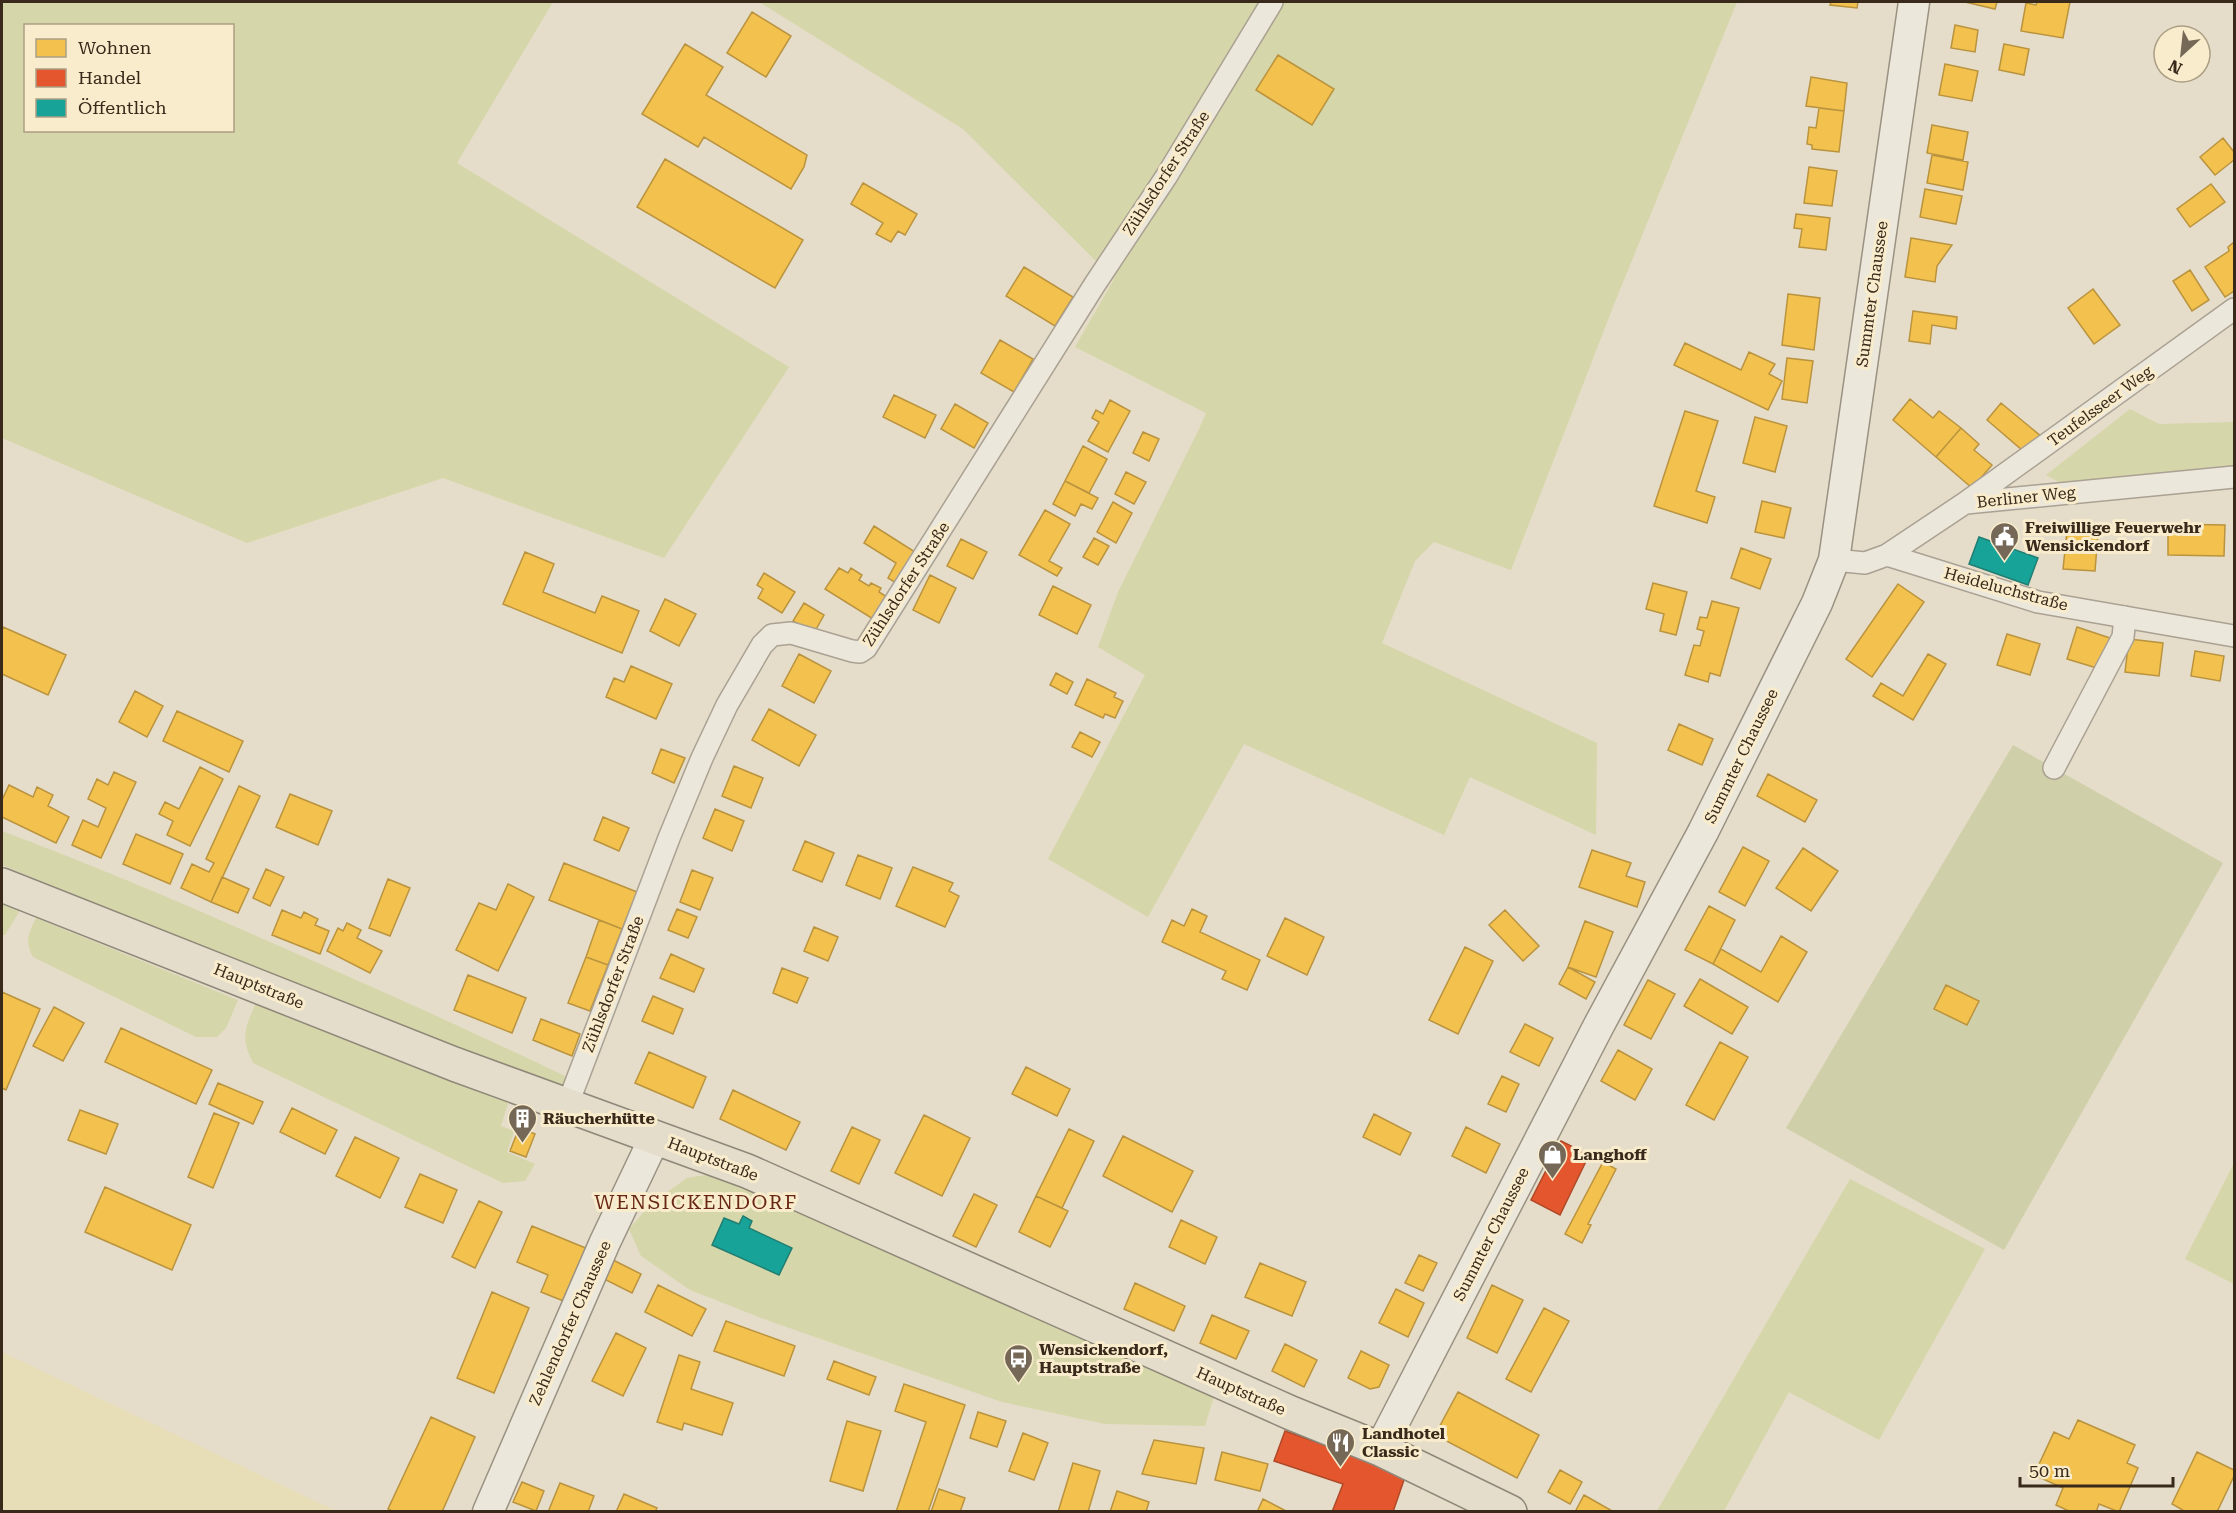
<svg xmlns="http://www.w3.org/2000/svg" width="2236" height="1513" viewBox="0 0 2236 1513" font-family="'Roboto Serif',serif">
  <rect width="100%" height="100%" fill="#e5ddc9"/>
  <path fill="#e7deb7" d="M2,1352L336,1511H2Z"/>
  <path fill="#d5d6a9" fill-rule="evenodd" d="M2,2H553L457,163L789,367L664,558L443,478L247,543L2,438ZM26,26H232V130H26Z
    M759,2H1737L1615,302L1511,570L1434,542L1415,561L1382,643L1597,743L1596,835L1470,777L1444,835L1244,744L1148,917L1048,859L1145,675L1098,647L1118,592L1199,429L1206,413L1075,347L1114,279L963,129Z
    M2130,409L2159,424L2234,422V468L2071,489L2046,475Z
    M2,831C101,868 198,910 295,953C389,994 482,1036 575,1081L567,1088L529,1082L2,865Z
    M2,898L22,907L5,935H2Z
    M36,918L238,1000L226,1028L217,1037H196L33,957C24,941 29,933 36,918Z
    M257,1000L509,1100L501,1126L514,1131L507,1152L535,1164L525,1181L503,1183L253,1063C239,1034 246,1028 257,1000Z
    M2234,1163V1284L2185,1259Z
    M718,1173L1215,1393L1205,1426L1105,1424L1002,1402L772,1322L690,1290L641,1256L629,1229L651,1204L687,1178Z
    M1850,1179L1985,1249L1879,1440L1789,1392L1724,1511H1657Z"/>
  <path fill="#cfcfa9" d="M2013,745L2223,863L2004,1250L1786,1128Z"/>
  <path fill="#f2c14e" stroke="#ba933e" stroke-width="1.5" d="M1831,2H1858L1857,8L1830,5Z
    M1965,2H1997L1995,9Z
    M2037,2H2070L2063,38L2021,31L2026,3L2036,5Z
    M752,12L791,36L766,77L727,53Z
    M1955,25L1978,30L1975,52L1951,48Z
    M685,44L723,67L706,95L807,155L804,167L791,189L704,137L698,147L642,114Z
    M2004,44L2029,49L2024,75L1999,70Z
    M1278,55L1334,89L1312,125L1256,90Z
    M1945,64L1978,71L1972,101L1939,95Z
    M1811,77L1847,83L1844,111L1806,106Z
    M1819,108L1844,111L1839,152L1812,149V145L1807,144L1809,127L1816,128Z
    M1932,125L1968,132L1963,160L1927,153Z
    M2223,138L2234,152V160L2215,175L2200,157Z
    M1932,155L1968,162L1963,190L1927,183Z
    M665,159L803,240L775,288L637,207Z
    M1809,167L1837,171L1832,206L1804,203Z
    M863,183L917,214L905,235L898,231L891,242L876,234L883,223L851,204Z
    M2211,184L2225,202L2190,227L2177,209Z
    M1925,189L1962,196L1956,224L1920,217Z
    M1796,214L1830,218L1826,250L1799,247L1802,229L1794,228Z
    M1911,238L1952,245L1937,266L1935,282L1905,277Z
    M2234,242V291L2225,297L2205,267L2229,251L2228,247Z
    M1024,267L1073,297L1055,326L1006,296Z
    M2190,270L2209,300L2192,311L2173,281Z
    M2093,289L2120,325L2094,344L2068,308Z
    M1788,294L1820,298L1814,350L1782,345Z
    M1913,311L1957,317L1956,329L1932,325L1930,344L1909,341Z
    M1000,340L1033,359L1014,392L981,373Z
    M1685,343L1741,370L1749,352L1775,364L1769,374L1782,381L1768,410L1674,365Z
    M1787,358L1813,361L1807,403L1782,399Z
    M894,395L936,415L925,438L883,417Z
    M1910,399L1933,418L1939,411L1961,428L1936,457L1893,420Z
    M1110,400L1130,411L1108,452L1088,441L1099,422L1092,418L1096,410L1103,414Z
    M2001,403L2042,437L2022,450L1987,420Z
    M955,404L988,423L974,448L941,429Z
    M1685,411L1718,421L1696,491L1715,497L1707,523L1654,506Z
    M1755,417L1787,426L1775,472L1743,463Z
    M1961,428L1979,444L1974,450L1992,465L1972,488L1936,457Z
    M1143,432L1159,439L1149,461L1133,453Z
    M1083,446L1107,459L1089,493L1065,481Z
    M1126,472L1146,482L1134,504L1115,494Z
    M1065,481L1098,498L1092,509L1081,504L1075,516L1053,504Z
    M1762,501L1791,508L1784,538L1755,532Z
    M1113,502L1132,513L1116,543L1097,532Z
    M1045,510L1070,524L1049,561L1062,568L1057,576L1019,555Z
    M2168,524L2225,525L2224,556L2168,555Z
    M874,526L915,552L896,583L888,578L896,563L864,543Z
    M2067,531L2098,534L2095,571L2063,569Z
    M1094,538L1109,546L1098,565L1083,557Z
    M961,539L987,552L973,579L947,566Z
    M1741,548L1771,559L1760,589L1731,578Z
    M525,552L554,564L543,592L595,613L602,596L639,611L622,653L503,604Z
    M839,568L848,573L851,568L862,575L859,580L869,586L871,583L881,588L879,592L887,597L873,619L825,589Z
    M764,573L795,592L782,613L758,598L763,589L757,585Z
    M930,575L956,588L939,623L913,610Z
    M1653,583L1687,592L1676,635L1660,631L1664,614L1646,609Z
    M1898,584L1924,602L1872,677L1846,659Z
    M1053,586L1091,605L1077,634L1039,615Z
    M665,599L696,614L679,646L650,631Z
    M1712,601L1739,608L1720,676L1710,673L1708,682L1685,675L1694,645L1700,646L1704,631L1697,629L1700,617L1707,618Z
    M804,603L824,615L814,633L793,621Z
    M3,627L66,655L48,695L2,674V631Z
    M2077,627L2110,638L2100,669L2067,659Z
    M2007,634L2040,644L2030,675L1997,665Z
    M2129,639L2163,643L2159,676L2125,672Z
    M2195,651L2224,656L2220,681L2191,676Z
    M799,654L831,671L814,703L782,686Z
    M1928,654L1946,664L1913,720L1873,696L1881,683L1903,696Z
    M631,666L672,684L656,719L606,697L614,678L624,682Z
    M1056,673L1073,682L1067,694L1050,685Z
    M1087,679L1116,693L1114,697L1123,701L1115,718L1105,714L1103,718L1075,705Z
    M135,691L163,706L147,737L119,722Z
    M769,709L816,735L799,766L752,740Z
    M177,711L243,741L229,772L163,741Z
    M1679,724L1713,739L1702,765L1668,750Z
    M1080,732L1100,742L1092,757L1072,747Z
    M661,749L685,758L674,783L652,773Z
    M734,766L763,778L751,808L722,796Z
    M200,767L223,779L190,846L167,835L173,821L159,814L165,802L179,809Z
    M114,772L136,782L101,858L72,845L83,820L98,827L106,808L88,799L97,779L108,785Z
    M1768,774L1817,800L1805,822L1757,796Z
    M9,785L33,797L37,787L53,795L48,806L69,817L56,843L2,817V800Z
    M239,786L260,796L211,902L181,888L192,864L209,872L214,863L206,859Z
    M290,794L332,811L318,845L276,827Z
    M715,809L744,821L732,851L703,838Z
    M603,817L629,828L619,851L594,840Z
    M136,834L183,854L170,884L123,864Z
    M805,841L834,853L822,882L793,870Z
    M1743,847L1769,861L1745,906L1719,892Z
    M1803,848L1838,871L1811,911L1776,888Z
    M1592,850L1631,863L1626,876L1645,882L1637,907L1579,887Z
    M858,855L892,868L880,899L846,885Z
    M564,863L637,892L622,929L549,900Z
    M913,867L953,883L949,891L959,896L945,927L896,906Z
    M266,869L284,877L270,906L253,898Z
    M692,870L713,878L700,910L680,902Z
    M222,877L249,889L238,913L211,902Z
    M388,879L410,888L390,936L369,928Z
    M508,884L534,897L498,971L456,950L479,903L496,910Z
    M1709,906L1735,920L1713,964L1685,950Z
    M677,909L697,917L688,938L668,930Z
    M1192,909L1207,916L1200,932L1260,960L1247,990L1222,979L1226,971L1162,942L1172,920L1184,926Z
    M282,910L301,918L304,912L318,919L315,925L329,931L320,954L272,935Z
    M1505,910L1539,946L1523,961L1489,925Z
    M1285,918L1324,937L1307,975L1267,956Z
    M599,920L622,929L608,965L586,957Z
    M1585,921L1613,932L1596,977L1568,967Z
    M347,923L361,930L357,938L382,951L370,973L327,951L338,928L343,931Z
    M814,927L838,937L828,961L804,951Z
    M1781,936L1807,952L1778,1002L1713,964L1721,949L1761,972Z
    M1465,947L1493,961L1458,1034L1429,1020Z
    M671,954L704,969L694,992L660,978Z
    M586,957L608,965L590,1011L568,1003Z
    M1568,967L1595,982L1586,999L1559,984Z
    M782,968L808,978L797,1003L773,993Z
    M468,975L526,998L512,1033L454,1010Z
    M1700,979L1748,1007L1732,1034L1684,1006Z
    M1648,980L1675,994L1651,1039L1624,1025Z
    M1946,985L1979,1001L1967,1025L1934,1009Z
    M2,992L40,1009L6,1090L2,1088Z
    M653,996L683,1009L673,1034L642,1021Z
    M54,1007L84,1023L63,1061L33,1046Z
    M541,1019L580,1034L572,1056L533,1040Z
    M1525,1024L1553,1038L1539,1066L1510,1052Z
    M121,1028L212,1070L196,1104L105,1062Z
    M1720,1042L1748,1057L1714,1120L1686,1105Z
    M1618,1050L1652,1069L1635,1100L1601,1081Z
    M649,1052L706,1077L693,1108L635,1083Z
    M1026,1067L1070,1089L1057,1116L1012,1094Z
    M1502,1076L1519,1084L1506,1112L1488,1104Z
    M218,1083L263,1102L253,1124L209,1104Z
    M733,1090L800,1122L786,1150L720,1119Z
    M292,1108L337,1130L325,1154L280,1132Z
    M80,1110L118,1124L106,1154L68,1140Z
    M214,1113L239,1123L213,1188L188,1177Z
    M1374,1114L1411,1133L1400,1155L1363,1137Z
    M924,1115L970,1138L942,1196L895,1173Z
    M852,1127L880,1140L859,1184L831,1171Z
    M1466,1127L1500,1144L1486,1173L1452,1156Z
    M519,1128L535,1134L526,1157L510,1151Z
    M1069,1129L1094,1141L1062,1208L1036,1196Z
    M1123,1136L1193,1171L1172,1212L1103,1176Z
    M355,1137L399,1158L380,1198L336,1176Z
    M1603,1162L1616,1169L1588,1224L1591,1225L1582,1243L1565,1234Z
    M420,1174L457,1190L443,1223L405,1207Z
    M105,1187L191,1225L172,1270L85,1232Z
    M974,1194L997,1205L976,1247L953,1236Z
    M1036,1196L1068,1211L1050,1247L1019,1232Z
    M479,1201L502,1212L475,1268L452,1257Z
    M1181,1220L1217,1237L1205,1264L1169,1247Z
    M532,1226L588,1249L566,1302L541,1292L548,1275L517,1262Z
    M1419,1255L1437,1263L1423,1291L1405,1283Z
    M613,1260L641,1274L632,1293L604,1279Z
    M1260,1263L1306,1282L1292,1316L1245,1297Z
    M1135,1283L1185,1306L1174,1331L1124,1309Z
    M658,1285L706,1309L692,1336L645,1312Z
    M1492,1285L1523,1300L1497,1353L1467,1338Z
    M1396,1289L1424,1303L1408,1337L1379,1323Z
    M492,1292L529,1308L494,1393L457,1378Z
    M1544,1308L1569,1321L1531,1392L1506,1379Z
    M1212,1315L1249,1331L1236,1359L1200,1343Z
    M726,1321L795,1346L784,1376L714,1351Z
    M616,1333L646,1348L623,1396L592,1381Z
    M1285,1344L1317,1360L1304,1387L1272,1371Z
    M1361,1351L1389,1365L1379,1387L1370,1389L1348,1378Z
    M679,1355L700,1362L691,1389L733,1403L722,1435L684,1423L682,1430L657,1422Z
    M834,1361L876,1377L869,1395L827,1379Z
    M904,1384L965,1405L928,1512H896L926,1422L895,1411Z
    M1458,1392L1539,1435L1517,1478L1435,1435Z
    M978,1412L1006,1421L997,1447L970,1438Z
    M431,1417L475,1437L442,1512H394L388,1509Z
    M2078,1420L2135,1445L2127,1463L2138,1468L2119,1512L2099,1504L2096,1512H2071L2056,1505L2063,1488L2034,1475L2054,1432L2069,1439Z
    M847,1421L881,1431L863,1491L830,1481Z
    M1023,1433L1048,1443L1034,1480L1009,1471Z
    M1154,1440L1204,1448L1196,1484L1142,1474Z
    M1222,1452L1268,1464L1260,1491L1215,1480Z
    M2197,1452L2234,1470V1476L2217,1512H2186L2172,1504Z
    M1073,1463L1100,1471L1088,1512H1058Z
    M1560,1470L1582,1482L1570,1504L1548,1492Z
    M522,1482L544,1491L536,1511L513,1502Z
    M560,1483L594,1496L588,1512H548Z
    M939,1489L965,1498L960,1512H931Z
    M1117,1491L1149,1502L1146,1512H1110Z
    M624,1494L657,1508L655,1512H616Z
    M1584,1495L1614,1512H1575Z
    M1263,1499L1288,1512H1257Z"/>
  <path fill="#e4572e" stroke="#b04928" stroke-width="1.5" d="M1561,1141L1589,1155L1560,1215L1531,1200Z
    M1285,1431L1406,1474L1393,1512H1332L1343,1484L1274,1461Z"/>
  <path fill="#17a398" stroke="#217e72" stroke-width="1.5" d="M1979,537L2038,558L2028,585L1969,564Z
    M743,1216L752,1221L749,1228L792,1248L779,1275L712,1245L724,1218L739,1224Z"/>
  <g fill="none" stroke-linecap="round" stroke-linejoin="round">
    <defs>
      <path id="minor" d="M1966,503L2234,477
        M1887,555L2038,602L2234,636
        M1834,560L1865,563L1887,555L1965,503L2234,309
        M2054,768L2123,637L2125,617
        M567,1106L669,838L702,758L727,705L762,645L772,635L791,633L852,651L860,652L866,648L1095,284L1166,177L1272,2"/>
      <path id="secondary" d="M1380,1449L1599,1025L1703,832L1817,603L1834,560L1914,2
        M488,1512L605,1242L655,1137"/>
      <path id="primary" d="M2,885L454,1064L747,1171L1291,1413L1380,1449L1510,1512"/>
    </defs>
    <use href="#minor" stroke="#aaa193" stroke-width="24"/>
    <use href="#secondary" stroke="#999182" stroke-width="33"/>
    <use href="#primary" stroke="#8f8779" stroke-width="36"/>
    <use href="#minor" stroke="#ece7db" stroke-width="21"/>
    <use href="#secondary" stroke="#ece7db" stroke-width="30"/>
    <use href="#primary" stroke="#e4ddcc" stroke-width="33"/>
  </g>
  <defs>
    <symbol id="civic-pin" viewBox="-11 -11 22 30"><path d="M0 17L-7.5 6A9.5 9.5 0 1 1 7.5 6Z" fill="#756857" stroke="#f8eccc"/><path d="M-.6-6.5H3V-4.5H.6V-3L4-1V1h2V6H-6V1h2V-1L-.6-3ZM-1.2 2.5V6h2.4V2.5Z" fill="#fff"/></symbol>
    <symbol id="building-pin" viewBox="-11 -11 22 30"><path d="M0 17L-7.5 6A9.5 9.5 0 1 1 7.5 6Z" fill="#756857" stroke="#f8eccc"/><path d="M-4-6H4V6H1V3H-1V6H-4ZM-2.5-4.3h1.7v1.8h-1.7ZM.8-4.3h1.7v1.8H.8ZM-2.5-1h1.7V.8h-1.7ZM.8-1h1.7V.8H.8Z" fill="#fff"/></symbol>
    <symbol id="shop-pin" viewBox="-11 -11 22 30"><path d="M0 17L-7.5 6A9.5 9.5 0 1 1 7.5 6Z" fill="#756857" stroke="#f8eccc"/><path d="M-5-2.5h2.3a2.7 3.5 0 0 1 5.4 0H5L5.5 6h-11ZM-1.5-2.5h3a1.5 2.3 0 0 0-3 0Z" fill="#fff"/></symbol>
    <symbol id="bus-pin" viewBox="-11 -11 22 30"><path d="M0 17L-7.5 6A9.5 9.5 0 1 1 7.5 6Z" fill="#756857" stroke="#f8eccc"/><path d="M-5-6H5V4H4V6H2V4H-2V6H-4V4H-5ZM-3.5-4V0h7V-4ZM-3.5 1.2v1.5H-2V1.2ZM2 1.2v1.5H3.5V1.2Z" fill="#fff"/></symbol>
    <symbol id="restaurant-pin" viewBox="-11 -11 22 30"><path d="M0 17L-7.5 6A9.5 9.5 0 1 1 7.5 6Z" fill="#756857" stroke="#f8eccc"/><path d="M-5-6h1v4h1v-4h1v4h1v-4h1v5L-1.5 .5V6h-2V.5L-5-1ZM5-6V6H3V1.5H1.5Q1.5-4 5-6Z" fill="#fff"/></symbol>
  </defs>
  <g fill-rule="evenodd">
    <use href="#civic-pin" x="1988" y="520" width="33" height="45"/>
    <use href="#building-pin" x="506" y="1102" width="33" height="45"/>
    <use href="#shop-pin" x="1536" y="1138" width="33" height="45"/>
    <use href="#bus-pin" x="1002" y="1342" width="33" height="45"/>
    <use href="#restaurant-pin" x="1324" y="1426" width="33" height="45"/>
  </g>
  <g text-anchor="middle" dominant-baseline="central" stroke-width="6" stroke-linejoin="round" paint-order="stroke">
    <g font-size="16" fill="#38291a" stroke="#f8eccc">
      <text transform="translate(1166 173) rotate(-57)">Zühlsdorfer Straße</text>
      <text transform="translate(1872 294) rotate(-82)">Summter Chaussee</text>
      <text transform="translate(2100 406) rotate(-36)">Teufelsseer Weg</text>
      <text transform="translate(2026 497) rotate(-6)">Berliner Weg</text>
      <text transform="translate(906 584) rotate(-57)">Zühlsdorfer Straße</text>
      <text transform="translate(2006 589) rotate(15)">Heideluchstraße</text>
      <text transform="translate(1741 756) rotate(-64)">Summter Chaussee</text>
      <text transform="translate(613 984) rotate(-69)">Zühlsdorfer Straße</text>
      <text transform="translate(259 986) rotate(22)">Hauptstraße</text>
      <text transform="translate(713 1159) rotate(21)">Hauptstraße</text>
      <text transform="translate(1491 1234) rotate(-63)">Summter Chaussee</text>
      <text transform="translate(570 1323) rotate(-66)">Zehlendorfer Chaussee</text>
      <text transform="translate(1241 1391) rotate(24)">Hauptstraße</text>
    </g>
    <g font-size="16" font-weight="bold" fill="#38291a" stroke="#f8eccc" text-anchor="start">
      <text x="2025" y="527">Freiwillige Feuerwehr<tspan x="2025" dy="18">Wensickendorf</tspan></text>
      <text x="543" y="1118">Räucherhütte</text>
      <text x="1573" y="1154">Langhoff</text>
      <text x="1039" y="1349">Wensickendorf,<tspan x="1039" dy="18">Hauptstraße</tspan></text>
      <text x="1362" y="1433">Landhotel<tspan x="1362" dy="18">Classic</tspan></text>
    </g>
    <g font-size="20" letter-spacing="1.5" fill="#692716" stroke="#f8eccc">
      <text x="696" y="1202">WENSICKENDORF</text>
    </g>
  </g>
  <rect width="2236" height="1513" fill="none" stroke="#38291a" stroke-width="6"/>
  <rect x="24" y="24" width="210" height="108" fill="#f8eccc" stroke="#ab9e85" stroke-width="1.5"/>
  <rect x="36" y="39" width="30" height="18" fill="#f2c14e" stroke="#ab9e85" stroke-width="1.5"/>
  <text x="78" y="54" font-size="18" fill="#38291a">Wohnen</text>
  <rect x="36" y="69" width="30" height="18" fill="#e4572e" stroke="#ab9e85" stroke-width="1.5"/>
  <text x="78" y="84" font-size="18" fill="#38291a">Handel</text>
  <rect x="36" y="99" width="30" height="18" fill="#17a398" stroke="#ab9e85" stroke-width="1.5"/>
  <text x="78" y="114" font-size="18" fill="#38291a">Öffentlich</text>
  <g transform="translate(2182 54) rotate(207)"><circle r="28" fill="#f8eccc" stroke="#ab9e85" stroke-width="1.5"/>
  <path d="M0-4.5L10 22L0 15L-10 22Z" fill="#756857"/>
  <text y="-9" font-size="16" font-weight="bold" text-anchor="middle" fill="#38291a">N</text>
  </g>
  <path d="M2020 1477v9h153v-9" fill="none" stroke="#38291a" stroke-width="3"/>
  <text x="2029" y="1477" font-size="18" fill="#38291a" stroke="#f8eccc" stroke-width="4.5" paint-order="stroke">50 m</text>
</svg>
